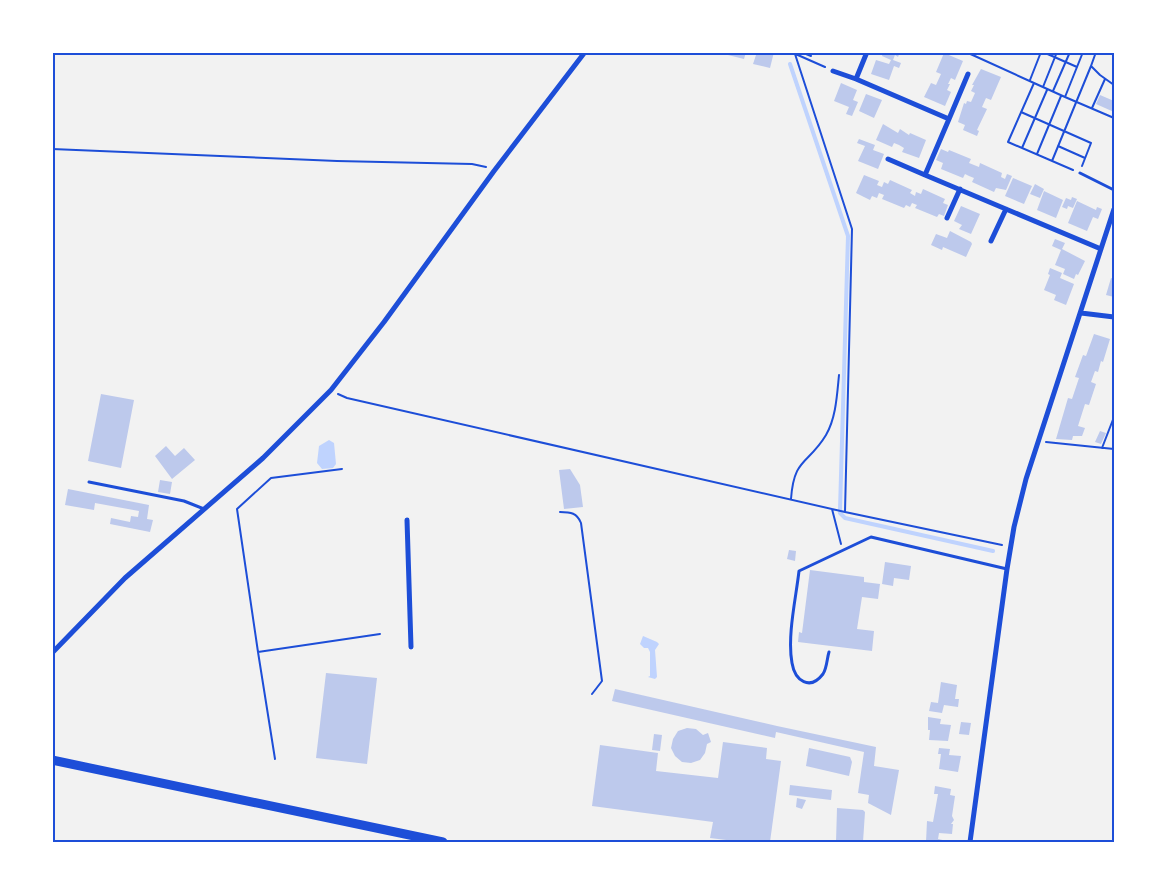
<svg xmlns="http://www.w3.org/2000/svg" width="1167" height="895" viewBox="0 0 1167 895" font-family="Inter,sans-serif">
  <rect width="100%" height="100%" fill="#f2f2f2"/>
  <path fill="#bfd3fe" d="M329,440L334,443L336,464L333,468L322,469L317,463L319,446Z
    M643,636L657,642L659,644L655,650L657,677L655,679L648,677L650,676V652L648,648H644L640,644Z"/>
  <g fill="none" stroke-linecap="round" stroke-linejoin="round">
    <path stroke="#bfd3fe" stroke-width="4" d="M790,64L848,236L840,510
      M840,513L845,518L993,551"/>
  </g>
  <path fill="#bdc9ec" d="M729,52H746L744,59L728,55Z
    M757,52H774L770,68L753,64Z
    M883,52H900L898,57L895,55L893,60L901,63L899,68L894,66L889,80L871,74L876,60L889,64L891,60L882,56Z
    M944,53L963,61L955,80L951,78L948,84H950L947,90L951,92L945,106L924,97L931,83L936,85L941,74L936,72Z
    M981,69L1001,77L991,100L986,98L982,107L987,109L977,130L979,131L977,136L963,130L965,125L958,122L964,103L966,104L967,101L971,102L975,93L971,91L974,85H972Z
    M841,83L857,90L853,100L858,102L852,116L846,114L849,107L834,101Z
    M866,94L882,100L874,118L859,111Z
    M1100,95L1114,101V112L1096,104Z
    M883,124L898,133L900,129L909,135L910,133L926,140L919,158L902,152L904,148L899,145L894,143L892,147L876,140Z
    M859,139L875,145L873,150L884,154L878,169L858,161L865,146L857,143Z
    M941,149L948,152L949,150L971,159L969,163L979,167L980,163L1002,173L1001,177L1005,179L1007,174L1012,176L1006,190L996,188L994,192L972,182L974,178L969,176L965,174L963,178L941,169L943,163L936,160Z
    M864,175L879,181L877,185L882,187L884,182L888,184L890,180L912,190L910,193L915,196L916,192L921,194L923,189L945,199L943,203L948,205L944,216L939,214L937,217L915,208L917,205L912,203L910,207L906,205L904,208L882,199L884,195L879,193L877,198L872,196L870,200L856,193Z
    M1013,178L1032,186L1024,204L1005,196Z
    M1035,184L1044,189L1040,198L1030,194Z
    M1044,191L1063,200L1056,218L1037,210Z
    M1072,197L1077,199L1073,208L1068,206L1067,209L1062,207L1066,198L1071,200Z
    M1077,201L1096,210L1097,207L1102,209L1098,219L1093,217L1087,231L1068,223Z
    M961,206L980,214L971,234L959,229L962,225L954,221Z
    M950,231L971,242L972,244L966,257L943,247L942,250L931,245L936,234L947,238Z
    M1055,239L1065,243L1062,249L1085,261L1078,275L1076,274L1074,279L1063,274L1065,269L1055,265L1061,250L1052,246Z
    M1050,268L1062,273L1060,278L1074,284L1066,305L1054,300L1056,295L1044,290L1050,275L1048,274Z
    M1111,278L1114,279V297L1106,295Z
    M1094,334L1110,339L1103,362L1101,361L1098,372L1095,371L1091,382L1096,384L1089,405L1085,404L1078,426L1085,428L1082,436H1073L1072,440L1056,439L1068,398L1072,399L1079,378L1075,377L1083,355L1086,356Z
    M101,394L134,400L121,468L88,461Z
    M1100,431L1106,433L1101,444L1095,442Z
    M166,446L175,456L184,448L195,460L172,479L155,456Z
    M570,469L580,485L583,507L564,509L559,470Z
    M160,480L172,482L170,494L158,492Z
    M68,489L149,505L147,519L153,520L150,532L110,524L111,518L130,522L131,516L138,517L139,511L95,503L94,510L65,505Z
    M789,550L796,551L795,561L787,559Z
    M885,562L911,566L909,580L894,578L893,586L882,584Z
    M810,570L864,577V582L880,584L878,599L862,597L857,629L874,631L872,651L798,642L799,632L802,633Z
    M326,673L377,678L367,764L316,758Z
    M941,682L957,685L955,699H959L958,707L944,705L942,713L929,711L931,702L938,703Z
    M615,689L777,726L876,747L874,766L899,770L891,815L868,803L869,795L858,793L864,752L776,732L775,738L612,701Z
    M928,717L941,719L940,724L951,725L948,741L929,740L930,730H928Z
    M961,722L971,723L969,735L959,734Z
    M687,728L696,729L703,735L708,733L711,742L707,744L705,753L700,760L691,763L682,762L675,756L671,748L673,739L678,731Z
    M654,734L662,735L660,751L652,750Z
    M723,742L767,748L766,759L781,761L770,842H742L710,838L713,822L592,806L600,745L658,753L656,771L718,778Z
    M809,748L850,757L852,762L849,776L806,766Z
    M939,748L950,749L949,755L961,756L958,772L939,769L941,754H938Z
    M790,785L832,790L831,800L789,795Z
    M935,786L951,789L950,795L955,796L952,816L954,820L951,824H953L952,834L939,833L938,839L952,842H926L927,821L933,822L938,794H934Z
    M797,798L806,800L802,809L796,807Z
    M837,808L863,810L865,812L863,842H836Z"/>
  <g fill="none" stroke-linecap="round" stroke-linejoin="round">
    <path stroke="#1d4ed8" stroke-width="2" d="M791,52L825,67
      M801,52L811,56
      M966,52L1034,83
      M1043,52L1077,67
      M1096,52L1091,66L1100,75L1114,85
      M795,54L852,229L845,512
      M1030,80L1041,52
      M1043,87L1057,52
      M1053,91L1070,52
      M1065,97L1114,118
      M1092,108L1105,79
      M1021,112L1091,143L1082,166
      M1058,146L1085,158
      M1022,148L1047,90
      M52,149L337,161L472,164L486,167
      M1037,154L1061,96
      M1052,161L1091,66
      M1073,170L1008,142L1034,83L1065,97L1083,52
      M338,394L347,398L845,512L1002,545
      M1046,442L1114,449
      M1102,448L1114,417
      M791,499C794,457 808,465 826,435C836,418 837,395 839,375
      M832,509L841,544
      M560,512C571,512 577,513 581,523L602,681L592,694
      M258,652L237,509L271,478L342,469
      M275,759L258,652L380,634"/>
    <path stroke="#1d4ed8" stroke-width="3" d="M1080,173L1114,190
      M89,482L184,501L204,509
      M829,652C827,658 827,668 823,674C810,691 795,681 792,663C787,636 796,598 799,571L871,537L1007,569"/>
    <path stroke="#1d4ed8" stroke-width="5" d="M867,52L856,79L949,119L925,175L1101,249
      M833,71L856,79
      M949,119L968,74
      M888,159L925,175
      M947,218L960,189
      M991,241L1006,209
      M1081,313L1114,317
      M407,520L411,647
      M52,653L125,578L263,458L331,390L384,322L494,171L585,52
      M970,842L1007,569L1014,527L1026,479L1114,209"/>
    <path stroke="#1d4ed8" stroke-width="9" d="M52,760L443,842"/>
  </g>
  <rect width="1167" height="895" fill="none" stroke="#ffffff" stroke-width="108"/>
  <rect x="54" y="54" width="1059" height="787" fill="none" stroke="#1d4ed8" stroke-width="2"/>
</svg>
